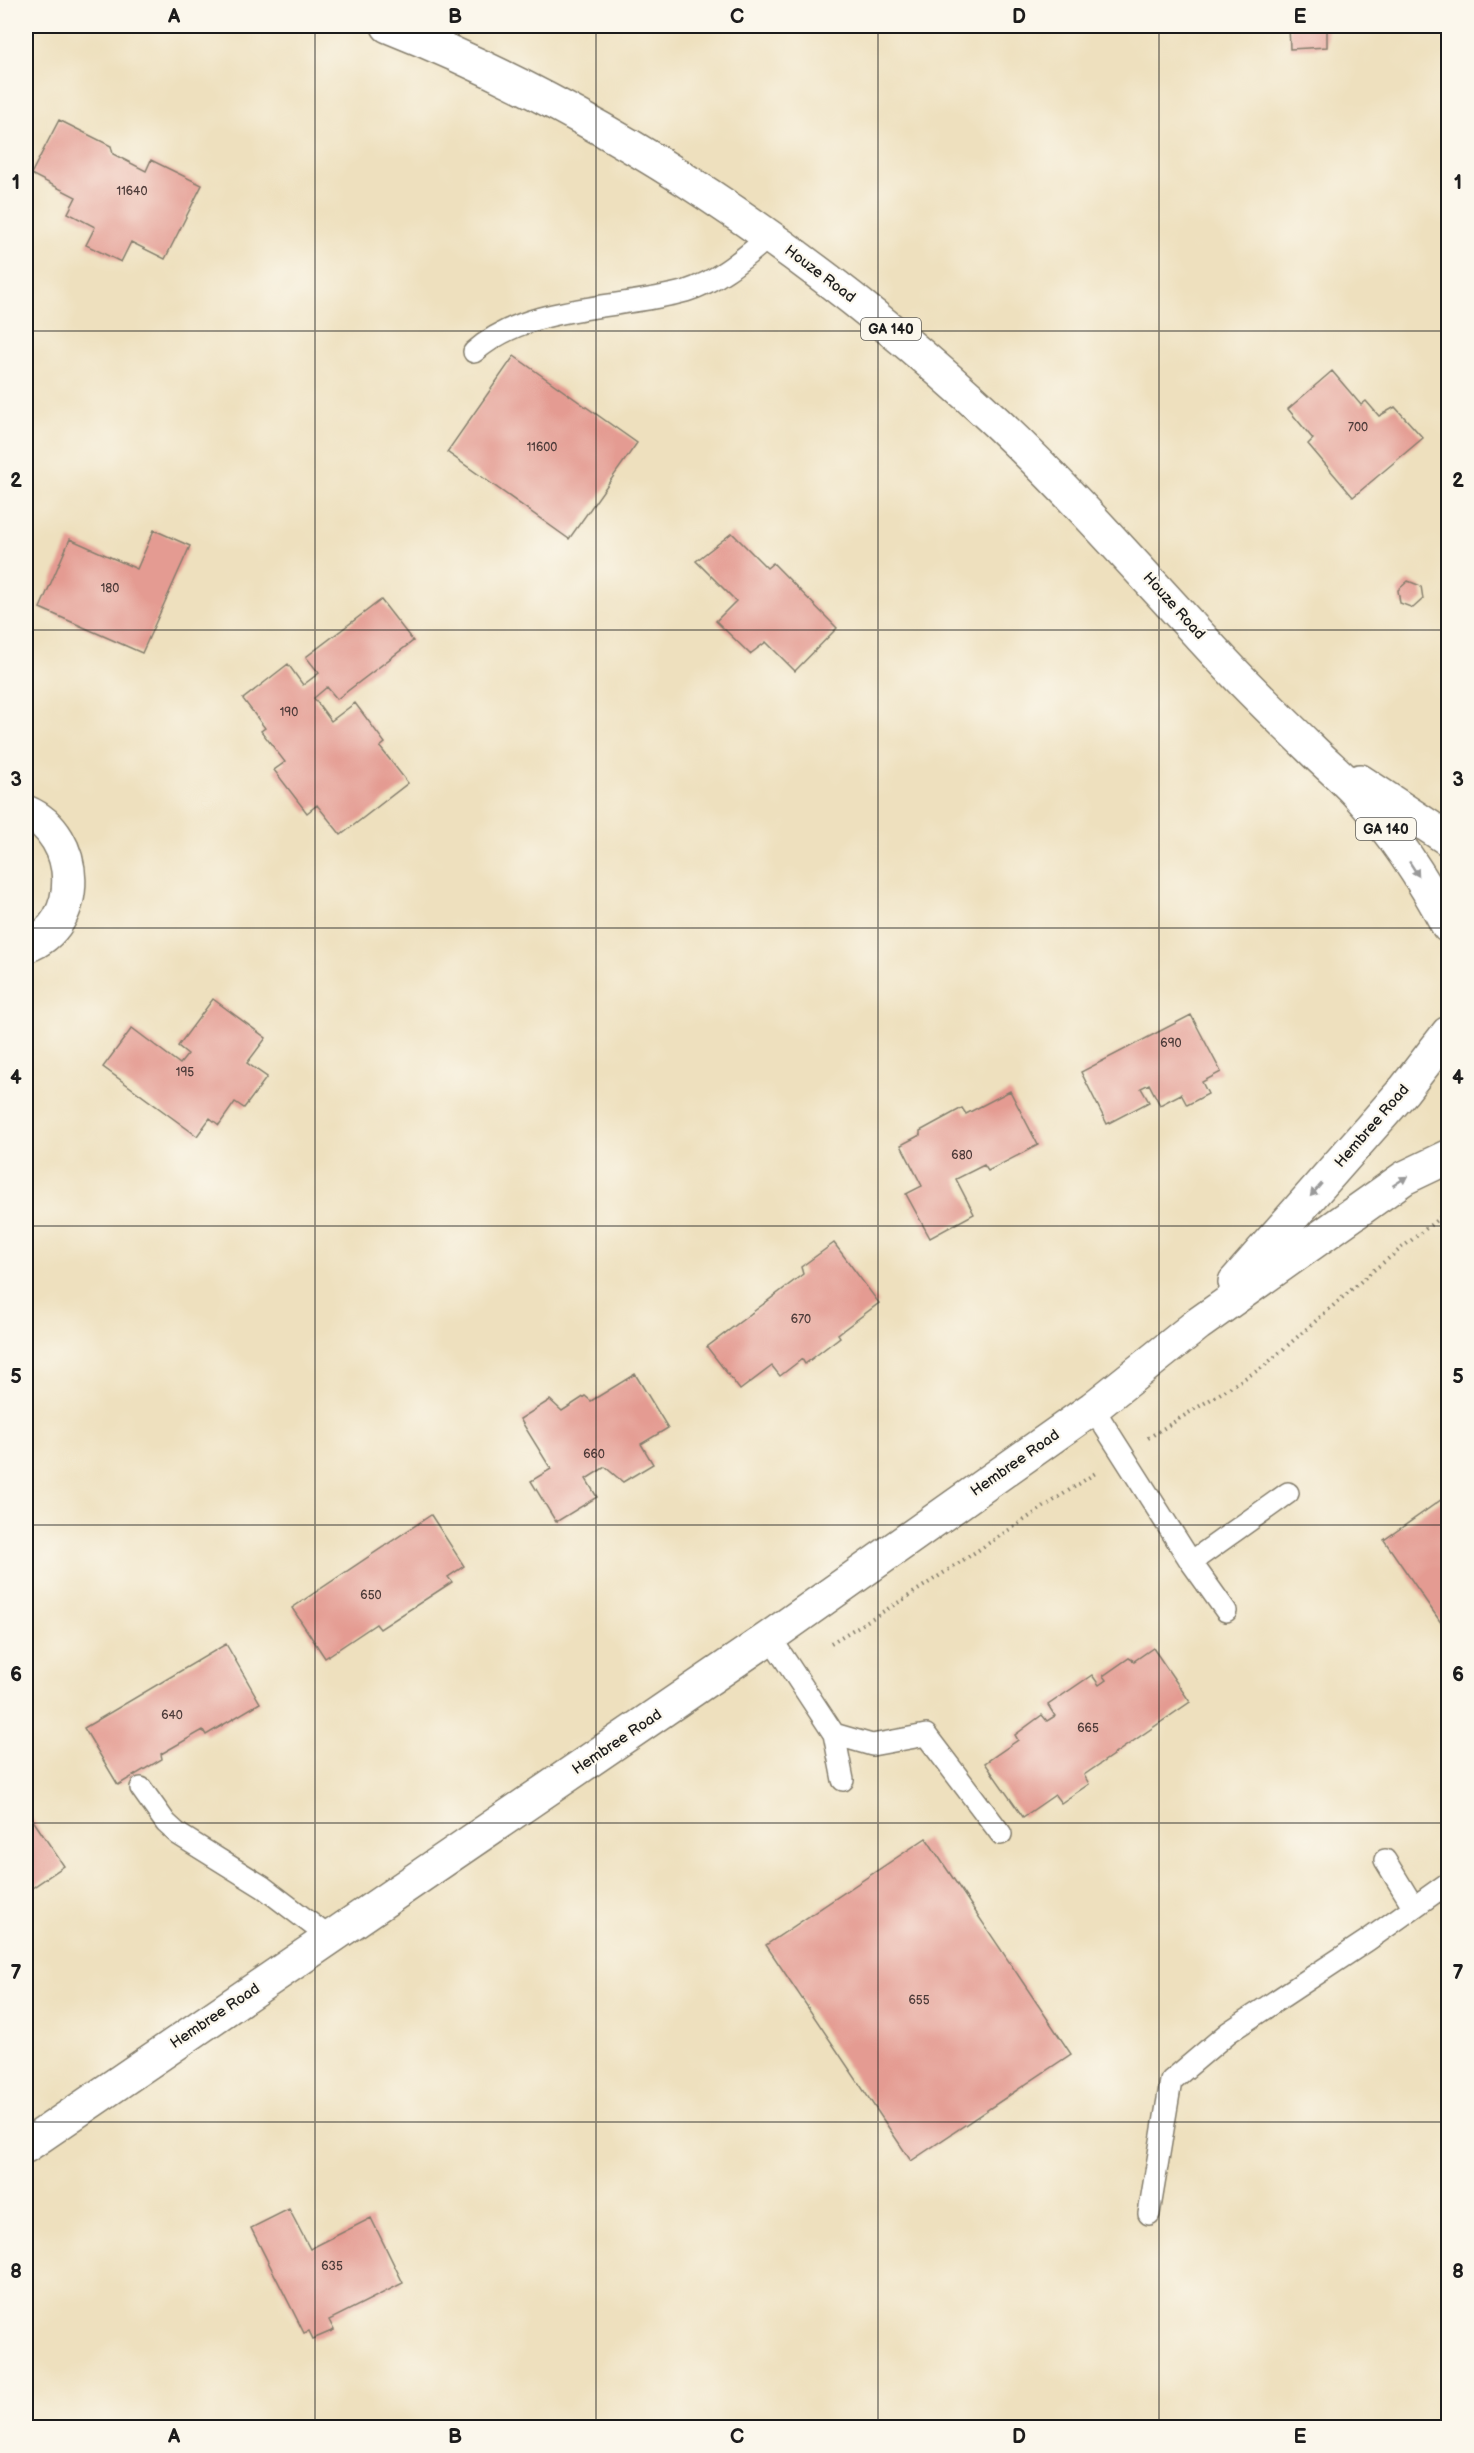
<svg xmlns="http://www.w3.org/2000/svg" width="1474" height="2453" viewBox="0 0 1474 2453" font-family="'Balsamiq Sans',sans-serif">
  <rect width="100%" height="100%" fill="#fbf7ec"/>
  <filter id="ink" filterUnits="userSpaceOnUse"><feTurbulence type="fractalNoise" baseFrequency=".0167" numOctaves="2"/><feDisplacementMap in="SourceGraphic" scale="12" xChannelSelector="R" yChannelSelector="G"/><feConvolveMatrix kernelMatrix="1 2 1 2 8 2 1 2 1" color-interpolation-filters="sRGB"/></filter>
  <filter id="wash" filterUnits="userSpaceOnUse"><feTurbulence type="fractalNoise" baseFrequency=".008" numOctaves="4" result="noise"/><feDisplacementMap in="SourceGraphic" scale="24" xChannelSelector="R" yChannelSelector="G"/><feGaussianBlur stdDeviation="1.35" result="paint"/><feColorMatrix in="noise" values="0 0 0 0 0 0 0 0 0 0 0 0 0 0 0 0 0 1.4 0 .05"/><feComposite in="paint" operator="in"/></filter>
  <g filter="url(#wash)">
    <rect width="100%" height="100%" fill="#eee0be"/>
    <g id="blocks">
      <path fill="#e49b92" d="M1289,26H1344V27L1327,28V47L1290,49Z
        M59,120L111,146L113,154L146,171L151,160L202,185L165,259L131,242L121,262L86,245L95,227L68,213L76,197L31,174Z
        M514,356L637,443L569,539L447,452Z
        M1332,371L1361,405L1366,401L1379,416L1395,407L1423,438L1353,497L1308,444L1313,439L1288,409Z
        M154,530L190,546L142,653L40,608L70,539L137,569Z
        M732,533L767,568L773,563L837,628L795,671L766,642L750,654L716,621L736,601L696,561Z
        M1408,581L1421,586L1423,599L1413,608L1400,603L1398,590Z
        M381,600L413,641L337,699L327,687L314,698L331,721L355,703L385,743L380,747L408,783L341,835L317,805L307,813L274,770L285,762L261,731L265,728L243,699L288,664L303,685L319,673L306,657Z
        M213,999L266,1038L247,1063L267,1077L244,1108L235,1102L219,1125L210,1118L197,1136L103,1067L132,1028L180,1064L188,1054L178,1046Z
        M1191,1015L1221,1072L1202,1082L1208,1094L1187,1105L1181,1094L1160,1105L1149,1084L1141,1088L1149,1102L1107,1124L1081,1072Z
        M1010,1091L1038,1145L988,1171L984,1165L956,1179L974,1214L930,1238L906,1194L922,1186L901,1145L920,1135V1131L962,1108L966,1114Z
        M834,1243L879,1303L838,1334L840,1337L805,1364L802,1359L780,1376L772,1366L740,1390L707,1347L803,1274L801,1267Z
        M635,1374L668,1428L641,1444L653,1464L623,1482L605,1467L586,1479L597,1497L556,1522L531,1481L551,1469L520,1419L550,1400L562,1411L585,1396L591,1401Z
        M1448,1495V1628L1446,1630L1384,1540Z
        M431,1515L464,1566L448,1577L452,1582L380,1629L376,1624L325,1658L292,1608Z
        M226,1644L260,1703L206,1735L203,1730L161,1754L162,1759L118,1785L84,1728Z
        M1153,1648L1190,1702L1084,1775L1089,1784L1061,1803L1055,1795L1023,1817L985,1763L1018,1740L1015,1735L1042,1715L1047,1721L1055,1716L1048,1705L1092,1675L1099,1685L1106,1680L1103,1676L1129,1658L1134,1661Z
        M26,1810L64,1866L26,1892Z
        M926,1838L1071,2054L911,2161L766,1945Z
        M289,2209L310,2249L371,2218L403,2283L329,2320L334,2330L313,2339L309,2331L304,2333L251,2228Z"/>
    </g>
  </g>
  <g filter="url(#ink)">
    <use href="#blocks" fill-opacity="0" stroke="#857e6d" stroke-width="1.5"/>
    <g fill="none" stroke-linecap="round" stroke-linejoin="round">
      <defs>
        <path id="service" d="M474,352C529,303 618,310 686,291C719,281 745,257 770,236
          M1093,1408L1191,1562L1226,1611
          M1191,1562L1288,1493
          M770,1637L834,1734L843,1780
          M834,1734L872,1745L926,1735L1001,1834
          M141,1788L166,1823L178,1834L263,1887L330,1938
          M1385,1860L1413,1906
          M1149,2214L1171,2081L1229,2032L1368,1940L1448,1883"/>
        <path id="minor" d="M26,812C81,835 85,925 26,946"/>
        <path id="tertiary" d="M1235,1282L1404,1090L1448,1033
          M26,2146L770,1637L1093,1408L1198,1324L1404,1178L1448,1157"/>
        <path id="primary" d="M388,26C612,115 820,258 996,422C1077,498 1149,582 1225,663C1252,692 1281,720 1310,748C1325,763 1342,777 1356,792C1392,832 1423,878 1448,926
          M1360,781L1448,839"/>
      </defs>
      <use href="#service" stroke="#857e6d" stroke-width="24"/>
      <use href="#minor" stroke="#857e6d" stroke-width="36"/>
      <use href="#tertiary" stroke="#857e6d" stroke-width="36"/>
      <use href="#primary" stroke="#857e6d" stroke-width="36"/>
      <path stroke="#857e6d" stroke-width="4" stroke-dasharray="1.5 4.5" stroke-linecap="butt" d="M1148,1438L1263,1367L1374,1270L1448,1211
        M831,1643L904,1599L1097,1472"/>
      <use href="#service" stroke="#fff" stroke-width="21"/>
      <use href="#minor" stroke="#fff" stroke-width="33"/>
      <use href="#tertiary" stroke="#fff" stroke-width="33"/>
      <use href="#primary" stroke="#fff" stroke-width="33"/>
    </g>
    <defs><path id="oneway-solid" d="M-6-.8H1V-3.2L6.5 0L1 3.2V.8H-6Z" transform="scale(1.5)"/></defs>
    <g fill="#999">
      <use href="#oneway-solid" transform="translate(1414 869) rotate(57)"/>
      <use href="#oneway-solid" transform="translate(1400 1181) rotate(-33)"/>
      <use href="#oneway-solid" transform="translate(1316 1190) rotate(131)"/>
    </g>
  </g>
  <path fill="none" stroke="#1c1c1c" stroke-width="1.5" stroke-opacity="0.55" d="M315,26V2428M596,26V2428M878,26V2428M1159,26V2428M26,331H1448M26,630H1448M26,928H1448M26,1226H1448M26,1525H1448M26,1823H1448M26,2122H1448"/>
  <g text-anchor="middle" dominant-baseline="central" stroke-width="4.5" stroke-linejoin="round" paint-order="stroke">
    <g font-size="12" fill="#4e3c3a">
      <text x="132" y="191">11640</text>
      <text x="1358" y="427">700</text>
      <text x="542" y="447">11600</text>
      <text x="110" y="588">180</text>
      <text x="289" y="712">190</text>
      <text x="1171" y="1043">690</text>
      <text x="185" y="1072">195</text>
      <text x="962" y="1155">680</text>
      <text x="801" y="1319">670</text>
      <text x="594" y="1454">660</text>
      <text x="371" y="1595">650</text>
      <text x="172" y="1715">640</text>
      <text x="1088" y="1728">665</text>
      <text x="919" y="2000">655</text>
      <text x="332" y="2266">635</text>
    </g>
    <g fill="#fbf7ec" stroke="#5f5e5a" stroke-width="1.5">
      <rect x="861" y="318" width="60" height="22" rx="4.5"/>
      <rect x="1356" y="818" width="60" height="22" rx="4.5"/>
    </g>
    <g font-size="14" font-weight="bold" fill="#1c1c1c">
      <text x="891" y="329">GA 140</text>
      <text x="1386" y="829">GA 140</text>
    </g>
    <g font-size="15" fill="#1c1c1c" stroke="#fbf7ec">
      <text transform="translate(820 274) rotate(37)">Houze Road</text>
      <text transform="translate(1174 606) rotate(48)">Houze Road</text>
      <text transform="translate(1372 1126) rotate(-49)">Hembree Road</text>
      <text transform="translate(1015 1463) rotate(-35)">Hembree Road</text>
      <text transform="translate(617 1742) rotate(-34)">Hembree Road</text>
      <text transform="translate(215 2016) rotate(-34)">Hembree Road</text>
    </g>
  </g>
  <rect width="1474" height="2453" fill="none" stroke="#fbf7ec" stroke-width="66"/>
  <rect x="33" y="33" width="1408" height="2387" fill="none" stroke="#1c1c1c" stroke-width="2"/>
  <g font-size="20" text-anchor="middle" font-weight="bold" fill="#1c1c1c">
    <text x="174" y="23">A</text>
    <text x="455" y="23">B</text>
    <text x="737" y="23">C</text>
    <text x="1019" y="23">D</text>
    <text x="1300" y="23">E</text>
    <text x="16" y="189">1</text>
    <text x="1458" y="189">1</text>
    <text x="16" y="487">2</text>
    <text x="1458" y="487">2</text>
    <text x="16" y="786">3</text>
    <text x="1458" y="786">3</text>
    <text x="16" y="1084">4</text>
    <text x="1458" y="1084">4</text>
    <text x="16" y="1383">5</text>
    <text x="1458" y="1383">5</text>
    <text x="16" y="1681">6</text>
    <text x="1458" y="1681">6</text>
    <text x="16" y="1979">7</text>
    <text x="1458" y="1979">7</text>
    <text x="16" y="2278">8</text>
    <text x="1458" y="2278">8</text>
    <text x="174" y="2443">A</text>
    <text x="455" y="2443">B</text>
    <text x="737" y="2443">C</text>
    <text x="1019" y="2443">D</text>
    <text x="1300" y="2443">E</text>
  </g>
</svg>
